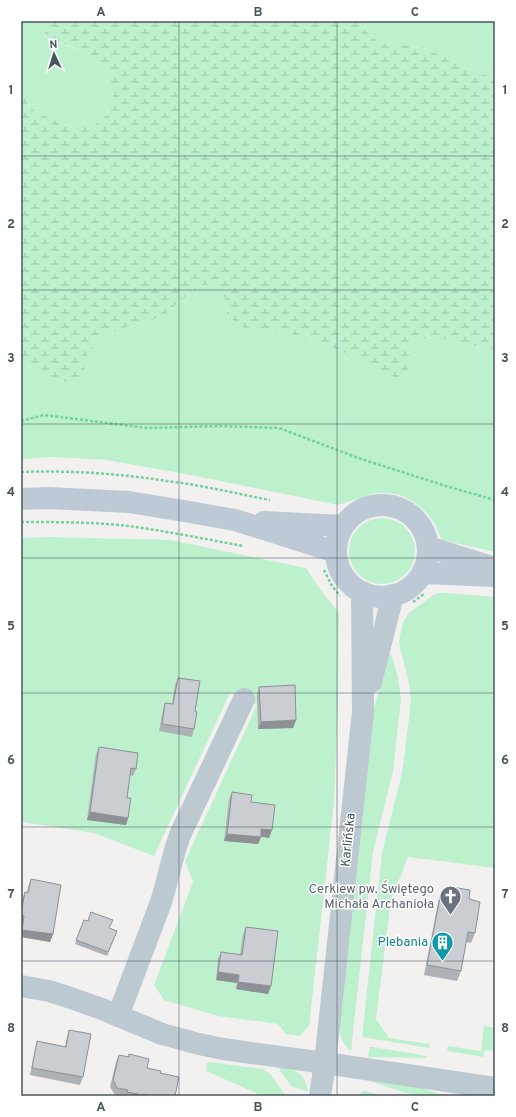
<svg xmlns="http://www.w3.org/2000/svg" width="516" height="1117" viewBox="0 0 516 1117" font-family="Overpass,sans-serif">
  <defs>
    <pattern id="wetland-marsh" width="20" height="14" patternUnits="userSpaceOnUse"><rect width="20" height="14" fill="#bdf1ce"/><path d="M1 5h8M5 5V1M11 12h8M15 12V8" fill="none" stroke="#9bc6aa"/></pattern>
  </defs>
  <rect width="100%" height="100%" fill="#f3f0f0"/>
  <path fill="#bdf1ce" d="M21,21H48L44,37L92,55L109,75L115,94L110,112L92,127H67L30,108L21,91Z
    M365,21H495V77L485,75L462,66L422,47L379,43L364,29Z
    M201,285H216L225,298L227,315L244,328L285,332L323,343L343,352L383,374L405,379L409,365L410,347L428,337L454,341L484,348L495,349V552L442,540L435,524L426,512L415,503L403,496L389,493H375L338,505L196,476L107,460L53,457L21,459V363L52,379L75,384L85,358L100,338L123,328L142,324L164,315L180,301Z
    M349 551a33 33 0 1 1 66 0a33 33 0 1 1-66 0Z
    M50,537L171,540L306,568L320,589L339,613L338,702L334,802L309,1026L300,1036L286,1034L278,1024L218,1016L164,1000L154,985L193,882L185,861L257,705L230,693L154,856L94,833L21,822V538Z
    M439,593H446L495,597V868L408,857L391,900L376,1019L389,1038L430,1044L429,1048L362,1037L382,853L402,773L404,758L411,702L410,690L407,674L400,648L399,641L403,622L409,613L433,595Z
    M390,651L398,677L401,700L393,771L373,852L354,1023L351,1051C343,1044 340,1037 339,1027L372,715Z
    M484,1026L495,1028V1051L485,1050L483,1057L447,1051L448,1046L481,1051Z
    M370,1047H373L427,1056L426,1058L368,1057L369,1050Z
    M210,1062L263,1069L270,1074L286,1096H263L206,1071L207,1063Z
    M279,1066C295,1069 305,1073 308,1091L292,1087L280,1071Z
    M367,1080L417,1086L444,1096H429L406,1093Z
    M362,1091H367L382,1096H361Z"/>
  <path fill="url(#wetland-marsh)" d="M48,21H365L364,29L379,43L422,47L462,66L485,75L495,77V349L484,348L454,341L428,337L410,347L409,365L405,379L383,374L343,352L323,343L285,332L244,328L227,315L225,298L216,285H201L180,301L164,315L142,324L123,328L100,338L85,358L84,380L75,384L52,379L21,363V91L30,108L67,127H92L110,112L114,94L109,75L92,55L44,36Z"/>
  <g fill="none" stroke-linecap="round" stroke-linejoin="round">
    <path stroke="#74d19d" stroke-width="2.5" stroke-dasharray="3 2" stroke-linecap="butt" d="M21,421L44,415L147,428L221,426L279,428L361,459L446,486L495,500
      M21,472C72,470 123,474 174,482C206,486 238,494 270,500
      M21,522C57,522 93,522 128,526C166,531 205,539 243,546
      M324,570L332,586L340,596
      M413,602L424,594"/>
    <path stroke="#bdc9d0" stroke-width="22" d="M371,682L393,595
      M21,986L49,991L71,998L102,1009L162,1034L199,1044L223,1049L325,1063L495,1088
      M118,1016L161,902C168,880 172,857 180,835L244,699
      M320,1096L325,1063L363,712L362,592"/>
    <path stroke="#bdcad5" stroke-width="22" d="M21,499L49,498L129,502L184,511L235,520L336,552
      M336 551a46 46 0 1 1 92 0a46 46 0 1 1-92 0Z
      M264,522L343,526
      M428,547L495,568
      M423,573L495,576"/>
  </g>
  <path fill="#aeb1b5" d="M178,678L195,711L194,729L192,737L159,731L163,710L165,703L172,704L175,685Z
    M259,687L296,720L293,728L258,729L257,694Z
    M99,747L136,769L133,776L130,775L127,798L128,818L126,825L87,820L96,754Z
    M232,792L251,802L272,830L269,838L261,837L258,844L224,841L229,799Z
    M31,879L53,934L50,942L21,937V928L22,923H21V905L22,899L25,892H27L28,887Z
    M452,887L469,899L475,933L471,943L466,942L461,971L457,981L424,975L438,903L441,892L450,894Z
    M84,920L117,931L107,956L75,944Z
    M246,927L271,986L268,994L236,989L237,983L216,980L218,959L221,952L240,955L243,934Z
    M69,1030L83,1077L80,1085L30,1075L35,1049L37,1041L65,1047L67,1037Z
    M129,1054L147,1068L160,1073L175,1096H118L115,1095L110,1087L116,1062L119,1055L128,1057Z"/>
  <path fill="#8d9094" d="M296,720L293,728L258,729L261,722Z
    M90,812L128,818L126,825L87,820Z
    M261,829L272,830L269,838L259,836Z
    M227,834L261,837L258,844L224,841Z
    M22,930L53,934L50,942L21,937V933Z
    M218,972L239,975L237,983L216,980Z
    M238,982L271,986L268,994L236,989Z"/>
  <path fill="#caced3" stroke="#8d9094" d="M178,678L200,681L195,711L197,712L194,729L162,724L165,703L173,704Z
    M295,685L296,720L261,722L259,687Z
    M99,747L138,753L136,769L131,768L127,798H131L128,818L90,812Z
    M232,792L252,795L251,802L275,805L272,830L261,829V837L227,834Z
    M31,879L61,885L53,934L22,930L24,916L21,915V913L25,892L28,893Z
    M452,887L470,890L469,899L480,902L475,933L468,932L461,971L427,965L441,892L451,894Z
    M91,912L113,920L109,928L117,931L108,952L76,940L84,920L88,921Z
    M246,927L278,931L271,986L238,982L239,975L218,972L221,952L242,955Z
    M69,1030L91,1034L83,1077L32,1068L37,1041L66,1047Z
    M129,1054L149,1059L147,1068L161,1071L160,1073L179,1077L175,1096H160L155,1095V1096H153L143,1094V1095L127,1092L128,1090L117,1088L113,1080L119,1055L129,1057Z"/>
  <path fill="none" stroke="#47555f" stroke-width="1" stroke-opacity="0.55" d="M179,21V1096M337,21V1096M21,156H495M21,290H495M21,424H495M21,558H495M21,693H495M21,827H495M21,961H495"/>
  <defs>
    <symbol id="church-pin" viewBox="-11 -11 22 30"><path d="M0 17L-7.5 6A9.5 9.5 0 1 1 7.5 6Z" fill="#6b7280" stroke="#fff"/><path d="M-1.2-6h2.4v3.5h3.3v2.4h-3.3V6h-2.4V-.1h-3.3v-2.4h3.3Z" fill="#fff"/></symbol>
    <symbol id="building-pin" viewBox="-11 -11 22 30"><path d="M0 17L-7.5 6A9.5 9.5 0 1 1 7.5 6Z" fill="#0f9aa8" stroke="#fff"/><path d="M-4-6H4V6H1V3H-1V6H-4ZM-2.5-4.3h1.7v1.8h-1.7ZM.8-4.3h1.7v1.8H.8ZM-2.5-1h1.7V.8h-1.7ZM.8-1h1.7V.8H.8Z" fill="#fff"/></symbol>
  </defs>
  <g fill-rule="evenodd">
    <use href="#church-pin" x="438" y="884" width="25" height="34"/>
    <use href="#building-pin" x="430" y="930" width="25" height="34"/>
  </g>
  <g text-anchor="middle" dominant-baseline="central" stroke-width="3" stroke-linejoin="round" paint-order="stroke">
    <g font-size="13" fill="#47555f" stroke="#fff">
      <text transform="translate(349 840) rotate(-84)">Karlińska</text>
    </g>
    <g font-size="13" fill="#5b616d" stroke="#fff" text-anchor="end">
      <text x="434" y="890">Cerkiew pw. Świętego<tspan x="434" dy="15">Michała Archanioła</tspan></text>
    </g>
    <g font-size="13" fill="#0d838f" stroke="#fff" text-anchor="end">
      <text x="428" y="943">Plebania</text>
    </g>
  </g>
  <rect width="516" height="1117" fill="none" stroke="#ffffff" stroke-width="44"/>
  <g transform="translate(54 54) rotate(356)" stroke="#ffffff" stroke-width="3" paint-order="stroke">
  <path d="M0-3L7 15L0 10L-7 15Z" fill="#47555f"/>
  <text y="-6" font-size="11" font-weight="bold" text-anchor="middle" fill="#47555f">N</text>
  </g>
  <rect x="22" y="22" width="472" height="1073" fill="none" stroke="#47555f" stroke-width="1.5"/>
  <g font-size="13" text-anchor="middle" font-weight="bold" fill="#47555f">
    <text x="101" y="16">A</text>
    <text x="258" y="16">B</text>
    <text x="415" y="16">C</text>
    <text x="11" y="94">1</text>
    <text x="505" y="94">1</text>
    <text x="11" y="228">2</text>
    <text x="505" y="228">2</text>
    <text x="11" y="362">3</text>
    <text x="505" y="362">3</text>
    <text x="11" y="496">4</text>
    <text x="505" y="496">4</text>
    <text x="11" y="630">5</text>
    <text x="505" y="630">5</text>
    <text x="11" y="764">6</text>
    <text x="505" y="764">6</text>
    <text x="11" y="898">7</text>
    <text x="505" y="898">7</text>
    <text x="11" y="1032">8</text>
    <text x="505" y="1032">8</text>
    <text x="101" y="1111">A</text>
    <text x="258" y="1111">B</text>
    <text x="415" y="1111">C</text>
  </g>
</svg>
